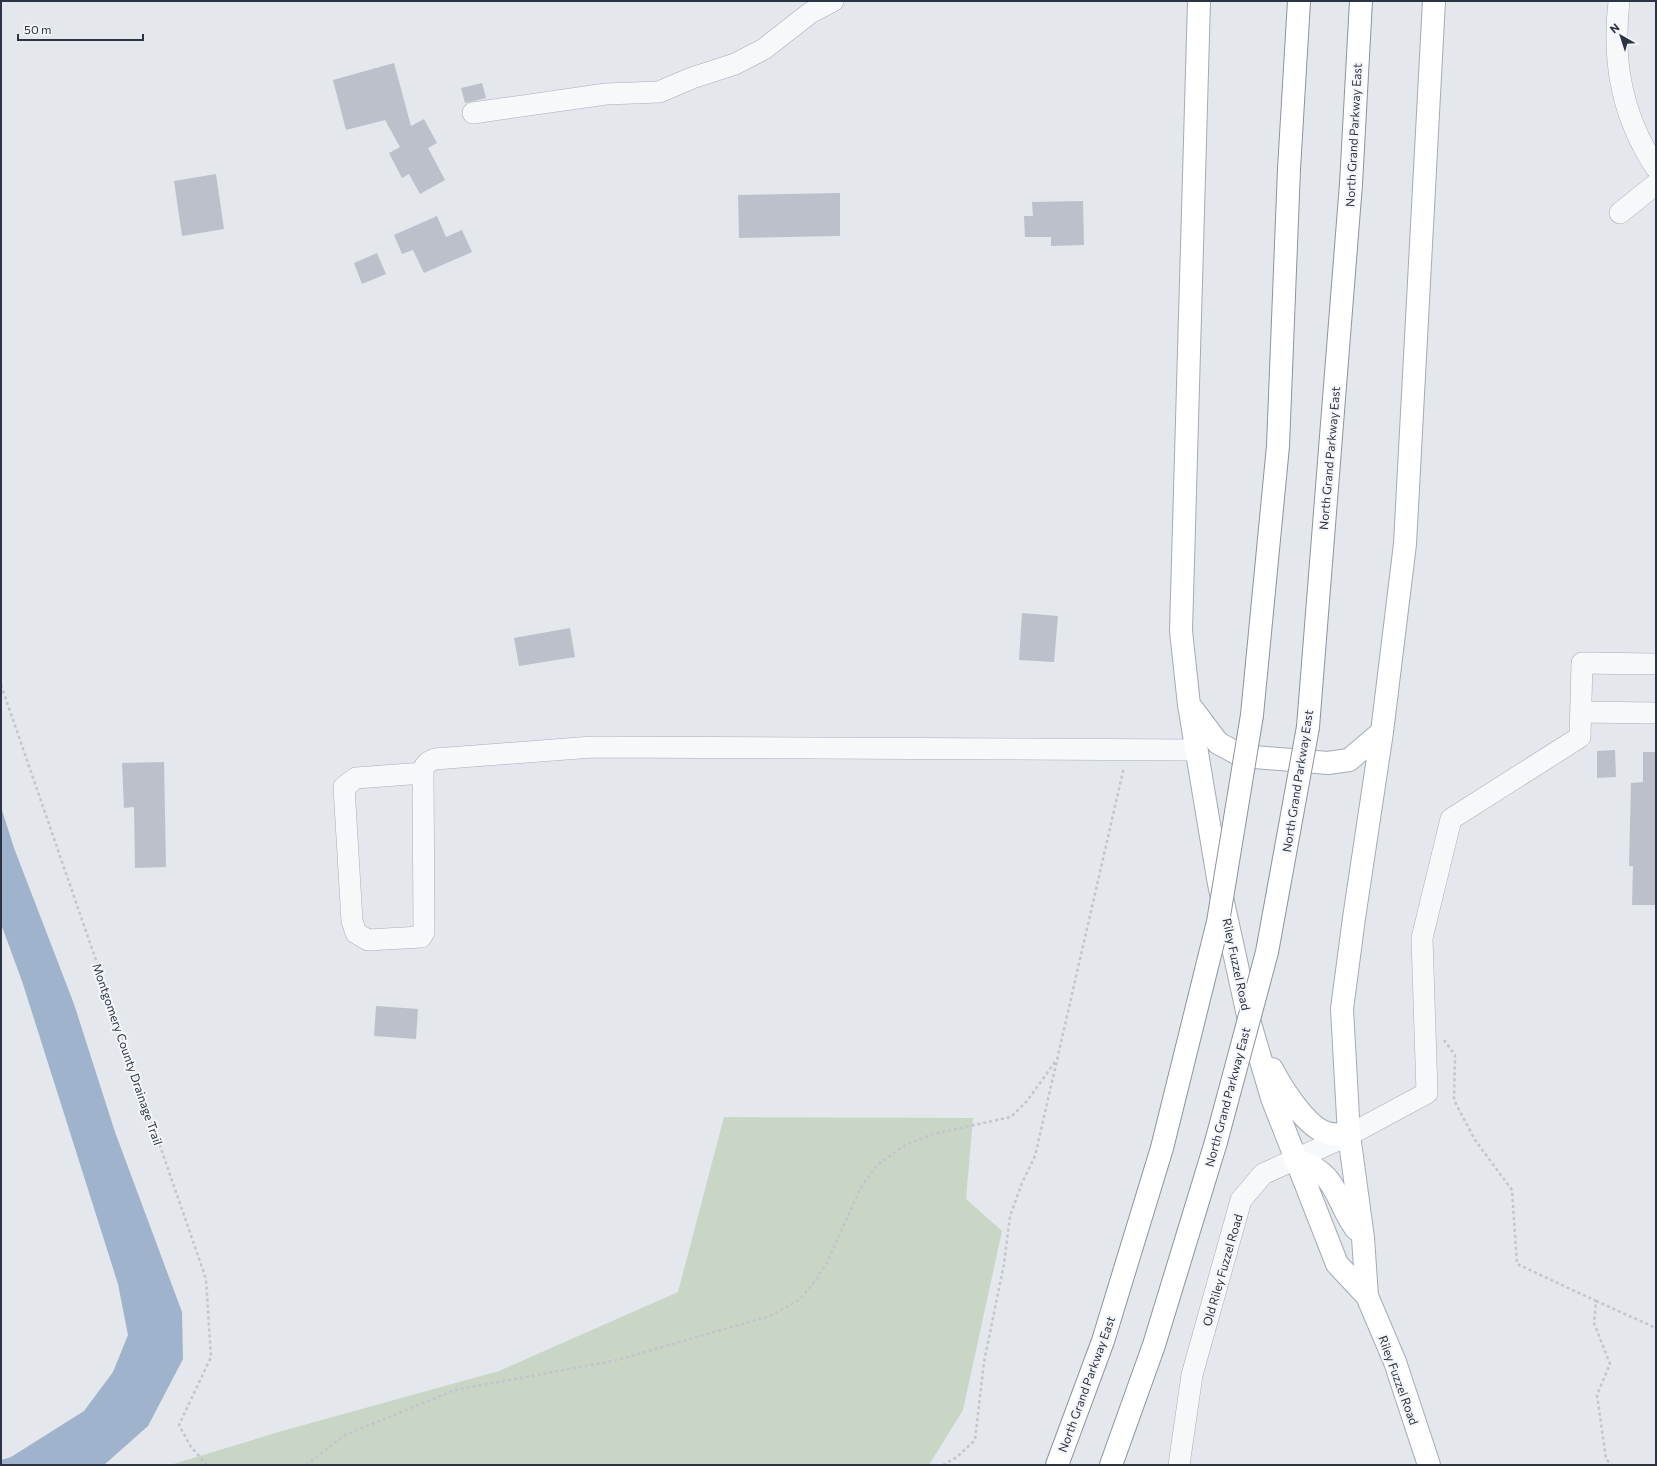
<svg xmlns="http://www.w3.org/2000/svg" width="1657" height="1466" viewBox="0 0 1657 1466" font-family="Commissioner,sans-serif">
  <rect width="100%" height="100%" fill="#e4e7ec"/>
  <path fill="#c9d6c5" d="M724,1117L973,1118L966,1199L1002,1231L963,1410L929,1465H170L282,1431L499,1371L678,1292Z"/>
  <path fill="#9fb4cc" d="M1,807L14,848L74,1004L115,1132L182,1312L183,1359L148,1426L104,1465H1V1460L11,1457L84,1411L113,1372L128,1335L118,1284L22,981L1,924Z"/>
  <path fill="#bbc0ca" d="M394,63L411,126L424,119L437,143L428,148L445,180L420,194L409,174L402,178L389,153L400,147L385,120L346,130L333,80Z
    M482,83L486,98L465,103L461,88Z
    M216,174L224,229L182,236L174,181Z
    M840,193V236L739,238L738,195Z
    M1083,201L1084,245L1051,246V237H1025L1024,216H1033L1032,202Z
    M437,216L446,237L462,230L472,252L424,273L413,250L402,254L394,235Z
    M377,253L386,274L362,284L354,263Z
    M1022,613L1058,616L1054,662L1019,660Z
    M570,628L575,657L519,666L514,638Z
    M1615,750L1616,777L1597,778V751Z
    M1643,752H1656V905H1632L1633,866H1629L1631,783L1643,782Z
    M164,762L166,867L135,868L134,807L124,808L122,763Z
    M376,1006L418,1009L416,1039L374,1036Z"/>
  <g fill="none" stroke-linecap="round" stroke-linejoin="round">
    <defs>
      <path id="minor" d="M1619,1C1612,63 1622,116 1656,168
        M473,113L606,94L659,92L692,78L735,64L764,49L810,13L833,1
        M1620,213L1656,184
        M1582,712L1656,713
        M423,773L356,778L344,787L352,921L356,933L368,940L421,937L424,932L423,773C424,765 427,762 435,759L592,747L1197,750
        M1179,1465L1192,1375L1241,1200L1263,1174L1349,1135L1427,1093L1422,938L1451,819L1580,737L1582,663L1656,664"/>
      <path id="major" d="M1199,1L1181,631L1189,705L1219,884L1249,1020L1272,1098L1337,1264L1367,1296
        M1191,707L1218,743L1242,756L1328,763L1349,760L1382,732
        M1272,1069C1282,1088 1306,1127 1327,1133C1333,1135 1342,1135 1349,1135
        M1295,1159C1339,1174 1333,1196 1356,1229
        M1429,1465L1395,1362L1367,1296L1363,1238L1349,1135L1342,1009L1354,918L1382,732L1405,544L1434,1"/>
      <path id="highway" d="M1252,715L1278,446L1289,169L1299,1
        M1308,727L1351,184L1361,1
        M1057,1465L1103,1341L1162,1148
        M1111,1465L1154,1345L1216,1142"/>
    </defs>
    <use href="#minor" stroke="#a9aeb7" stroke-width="22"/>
    <use href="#major" stroke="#a3abb8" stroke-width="24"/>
    <use href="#highway" stroke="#8b94a3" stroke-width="24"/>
    <path stroke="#c2c5cb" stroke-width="2.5" stroke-dasharray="3 3" stroke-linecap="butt" d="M1,685L206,1279L211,1357L179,1425L191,1447L207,1465
      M1444,1040L1455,1055L1454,1100L1475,1140L1512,1190L1517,1264L1596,1301L1594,1323L1610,1364L1597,1395L1606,1459L1612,1465
      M1596,1301L1656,1328
      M306,1465L345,1435L455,1390L613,1361L770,1316L799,1300L812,1285L827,1263L860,1189L877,1165L907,1144L933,1134L1011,1117L1027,1101L1060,1055
      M943,1465L957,1457L975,1440L984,1362L1004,1264L1010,1216L1022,1183L1035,1156L1124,767"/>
    <use href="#minor" stroke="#f7f8fa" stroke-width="21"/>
    <use href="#major" stroke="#fff" stroke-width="22"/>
    <use href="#highway" stroke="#fff" stroke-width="22"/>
    <defs>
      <path id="highway-bridge" d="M1216,1142L1267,952L1308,727
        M1162,1148L1218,922L1252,715"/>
    </defs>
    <use href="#highway-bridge" stroke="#8b94a3" stroke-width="24" stroke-linecap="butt"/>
    <use href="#highway-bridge" stroke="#fff" stroke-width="22"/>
  </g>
  <g text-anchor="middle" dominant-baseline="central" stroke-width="4" stroke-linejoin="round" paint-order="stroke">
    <g font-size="12" fill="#2b3445" stroke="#f4f6f9">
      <text transform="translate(1353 135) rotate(-87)">North Grand Parkway East</text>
      <text transform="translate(1329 458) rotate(-85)">North Grand Parkway East</text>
      <text transform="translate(1297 781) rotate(-81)">North Grand Parkway East</text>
      <text transform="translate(1237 964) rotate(78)">Riley Fuzzel Road</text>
      <text transform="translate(128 1054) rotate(71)">Montgomery County Drainage Trail</text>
      <text transform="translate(1227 1097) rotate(-75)">North Grand Parkway East</text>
      <text transform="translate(1222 1270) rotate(-74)">Old Riley Fuzzel Road</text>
      <text transform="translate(1399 1380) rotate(70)">Riley Fuzzel Road</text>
      <text transform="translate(1086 1384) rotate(-70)">North Grand Parkway East</text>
    </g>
  </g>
  <rect width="1657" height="1466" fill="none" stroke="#2b3445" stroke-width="4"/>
  <g transform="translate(1621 36) rotate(321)" stroke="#f4f6f9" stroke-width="3" paint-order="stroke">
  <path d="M0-3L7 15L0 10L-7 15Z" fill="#2b3445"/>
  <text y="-6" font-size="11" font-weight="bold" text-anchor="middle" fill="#2b3445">N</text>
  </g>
  <path d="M18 34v6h125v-6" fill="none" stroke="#2b3445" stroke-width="2"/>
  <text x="24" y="34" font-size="12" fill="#2b3445" stroke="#f4f6f9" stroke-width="3" paint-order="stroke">50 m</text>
</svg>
